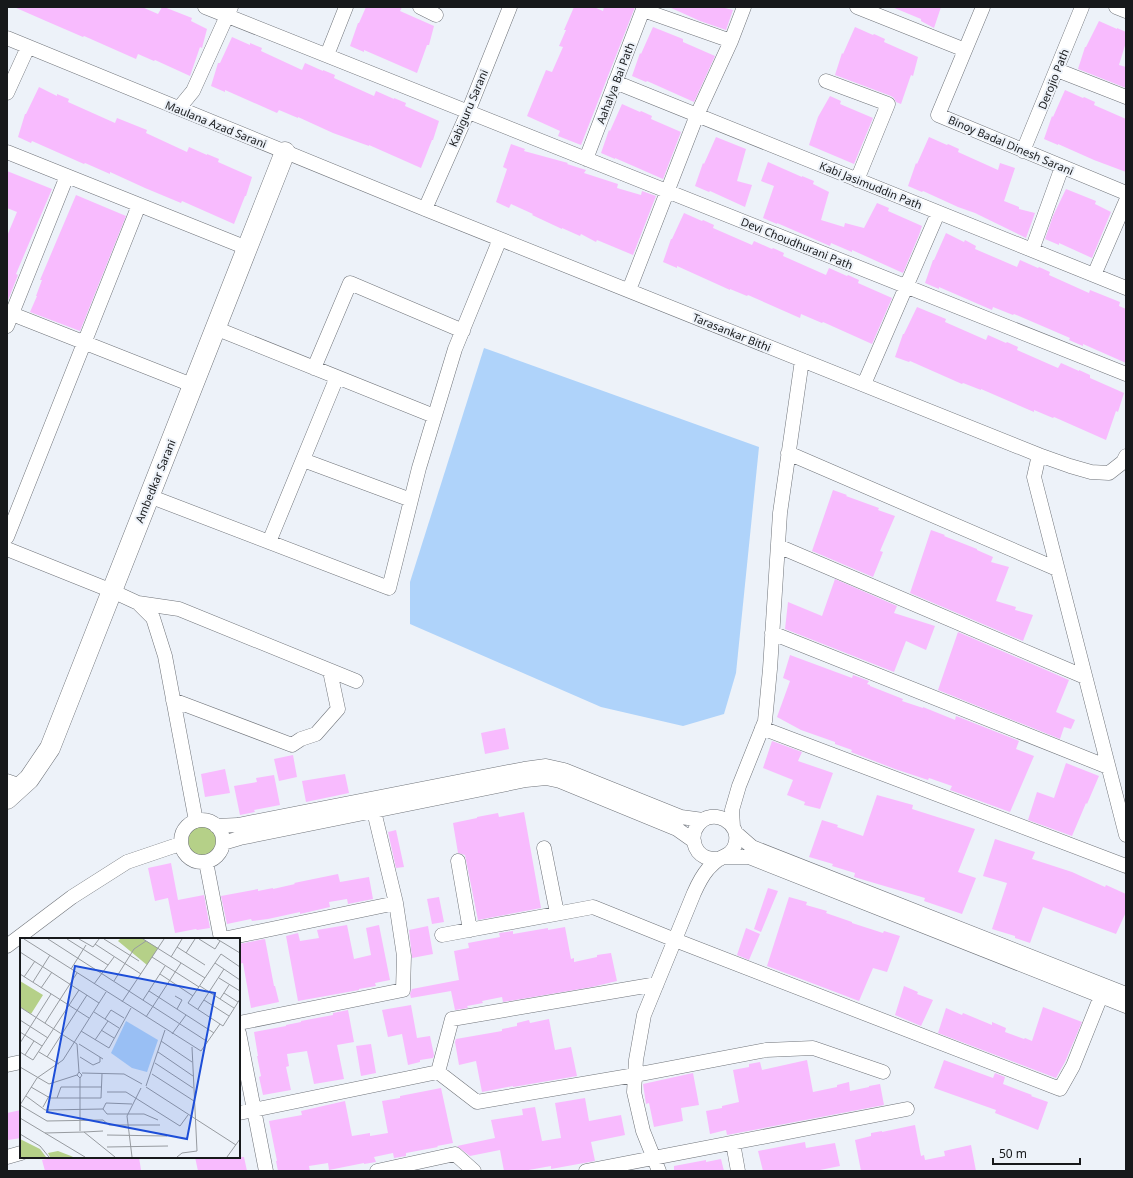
<svg xmlns="http://www.w3.org/2000/svg" width="1133" height="1178" viewBox="0 0 1133 1178" font-family="'Noto Sans',sans-serif">
  <rect width="100%" height="100%" fill="#edf2f9"/>
  <path fill="#b5d088" d="M202,826C235,829 217,876 187,849C188,843 189,838 189,832L195,828Z"/>
  <path fill="#afd3fa" d="M484,348L759,447L736,673L724,714L683,726L601,707L410,624V582Z"/>
  <path fill="#f8bbfe" d="M14,7H142L158,14L162,7H164L192,18L191,21L207,29L202,48L200,47L190,76L155,60L154,61L138,54L136,59L84,36L83,37L46,21Z
    M366,7H402L400,11L434,26L429,45H427L417,73L364,50V52L350,46L358,23H359Z
    M574,7H594L603,11L604,7H635L581,145L558,136L560,131L527,116L546,70L552,72L563,47L559,46L566,30H564Z
    M669,7H721L733,10L726,30L700,21Z
    M892,7H941L934,28L921,21V19Z
    M1099,21L1117,29V28L1126,32V42L1119,65L1126,67V88L1078,69L1085,47H1086Z
    M653,27L683,39V42L715,56L694,102L647,81L646,82L632,76L640,53L641,54Z
    M855,27L873,35L874,34L885,39L884,42L918,57L913,76L911,75L901,104L896,102L894,98L891,96L835,75L842,53L843,54Z
    M232,37L250,45V43L262,48L261,51L302,70L305,63L323,71V70L335,75L334,78L374,96L376,91L394,99V98L406,103L405,106L439,121L433,140H432L421,168L369,145V146L333,133L298,117V118L279,110L277,113L225,90V92L211,86L218,63H220Z
    M39,87L57,96V94L69,99L68,102L115,123L117,118L147,130L146,133L187,152L189,147L207,155V154L219,159L218,162L252,177L246,196H245L234,224L182,201L181,203L145,188L110,172V174L85,163L84,164L32,141L31,143L18,137L25,114H26Z
    M1065,90L1083,98L1084,97L1095,102L1094,105L1126,119V172L1094,160L1058,144V145L1044,139L1052,116L1053,117Z
    M830,96L841,101L840,104L873,118L854,164L809,145L818,117Z
    M622,104L640,112L641,111L652,116L651,119L681,132L663,179L615,158V159L601,153L609,130L610,131Z
    M716,137L746,149L737,181L752,185L745,207L710,191L709,192L695,186L703,163L704,164Z
    M929,137L947,145L948,144L959,149L958,152L998,170L1000,163L1015,168L1004,201L1019,207V209L1035,213L1026,238L975,213L958,207L923,191L922,192L908,186L916,163L917,164Z
    M511,144L525,149L524,151L568,163L567,164L586,170L584,173L618,184L617,188L641,195L642,191L656,196L633,255L597,240L596,242L581,234L580,236L562,228V229L532,215L533,214L511,204L509,208L496,202L507,169L503,167Z
    M768,162L802,177V176L814,181L813,184L829,192L821,220L844,227L845,223L864,228L877,203L889,208L888,211L922,226L919,235L903,273L852,250V252L831,243L830,246L777,223V224L763,218L774,186L761,181Z
    M7,171L52,189L16,274L18,275L7,303V236L17,212L7,208Z
    M1066,189L1096,201L1095,204L1111,212L1092,258L1059,243V245L1045,239L1053,216Z
    M76,195L126,216L80,331L30,312L37,296H36L42,280H40Z
    M684,213L702,221L703,220L714,225L713,228L752,245L754,241L772,249L773,248L784,253L783,256L826,275L829,268L847,276L848,275L859,280L858,283L892,298L872,344L823,322L822,323L801,314L800,318L748,295L747,296L730,289V290L677,266V268L663,262L671,239H672Z
    M946,233L964,242L965,240L976,246L975,249L1017,267L1020,260L1038,268L1039,267L1050,272L1049,275L1089,293L1090,290L1120,302L1119,306L1126,309V363L1083,344V346L1069,340L1070,338L1014,314L1013,315L993,307L992,310L939,287V289L925,283L933,260H934Z
    M917,307L946,319L945,322L986,340L988,335L1006,343L1007,342L1018,347L1017,350L1058,368L1061,363L1079,371V370L1090,375V378L1124,393L1118,412L1116,411L1106,440L1054,417L1053,418L1034,410V412L981,389V390L963,383L962,384L910,361L909,362L895,357L903,334H904Z
    M833,490L847,495L846,496L879,508L878,510L895,516L880,551L883,552L873,577L812,551Z
    M931,530L945,535L944,536L977,549V550L993,557L991,562L1009,567L996,601L1016,607L1015,610L1033,615L1023,641L910,593Z
    M835,579L897,606L894,613L935,626L926,650L906,641L894,672L785,629L788,602L822,616Z
    M958,632L1069,680L1056,712L1075,720L1071,729L1064,727L1060,739L938,690Z
    M790,655L852,678L853,675L869,681L867,684L870,685V686L903,699L902,701L923,708V707L955,720L956,716L1019,741L1016,749L1034,756L1010,812L950,790L952,786L929,778L928,780L895,769L851,752L852,750L835,744V742L801,730L777,717L790,681L783,678Z
    M505,728L509,749L485,754L481,733Z
    M772,741L802,752L798,761L833,773L820,809L804,805L805,802L787,795L793,780L763,768Z
    M293,755L297,777L279,781L274,759Z
    M1066,763L1099,776L1087,804L1086,803L1072,836L1028,820L1037,792L1054,798Z
    M225,769L230,793L205,797L201,774Z
    M345,774L349,793L306,802L302,781Z
    M274,775L280,805L254,810L255,812L240,815L234,786L257,782L256,778Z
    M877,795L913,805L912,809L975,829L958,872L976,878L962,914L924,901L925,898L854,877L855,873L832,866L833,864L809,857L822,820L838,825L837,827L863,836Z
    M524,812L541,908L478,920L465,855L458,853L453,823L477,818V817L498,813L499,817Z
    M396,830L404,867L396,868L388,832Z
    M995,839L1035,852L1032,859L1072,872L1105,887L1106,885L1126,894V912L1116,934L1043,907L1030,943L1015,938V936L992,929L1007,883L983,876Z
    M171,863L178,900L204,895L210,928L197,930L196,929L175,933L168,898L155,901L148,868Z
    M338,874L340,882L369,877L373,899L348,904L347,899L329,902L330,907L300,914V912L268,919L252,921L251,919L227,924L221,896L258,889V891L273,888V889L295,884L294,883Z
    M768,888L778,891L761,932L754,929Z
    M439,897L444,922L432,924L427,899Z
    M789,897L807,902L806,905L827,911L826,913L852,922V923L883,933L884,931L900,936L887,972L873,968L859,1001L767,966Z
    M347,925L354,959L371,955L366,928L379,925L390,980L375,983L376,986L359,989V990L298,1001L286,936L298,933L300,941L319,938L317,930Z
    M428,926L433,954L412,958L409,930Z
    M565,927L571,959L574,958V962L597,957V955L611,953L617,981L592,987L503,1002L502,997L482,1001L483,1003L467,1006L468,1008L455,1010L451,991L411,998L410,994L412,989L459,980L454,951L469,948L468,943L500,937L499,933L513,931V934L548,928V930Z
    M746,928L760,934L749,960L737,955Z
    M265,939L274,986H275L279,1002L251,1008L243,963L239,964V944Z
    M904,986L918,992L917,994L933,1000L921,1026L895,1015Z
    M411,1005L417,1038L430,1036L434,1055L433,1058L420,1060V1062L408,1065L402,1034L388,1037L382,1010Z
    M1043,1007L1082,1022L1065,1062L1056,1078L938,1033L946,1008L962,1015L963,1013L992,1025V1022L1006,1028L1005,1032L1024,1039L1025,1038L1032,1041Z
    M348,1010L354,1042L337,1045L344,1079L314,1084L307,1051L287,1054L289,1066L286,1067L291,1090L263,1095L259,1077L261,1076L257,1056H258L254,1032L286,1026V1025L301,1022V1021L333,1015V1013Z
    M549,1019L555,1050L571,1047L577,1076L513,1087V1086L482,1092L476,1061L459,1065L455,1042L456,1039L502,1031V1029L517,1026V1023L529,1020L530,1023Z
    M371,1044L376,1073L361,1076L356,1046Z
    M807,1060L813,1092L837,1087V1085L849,1082L850,1091L869,1087V1086L880,1084L884,1105L727,1135L726,1130L710,1134L706,1111L722,1108V1106L739,1102L733,1070L749,1067V1064L760,1062L762,1070Z
    M944,1060L993,1078L995,1073L1005,1077L1003,1084L1032,1095L1031,1096L1048,1102L1038,1130L995,1113L996,1110L934,1088Z
    M693,1073L699,1105L681,1108L683,1121L654,1127L649,1103L646,1104L643,1084Z
    M441,1088L453,1143L437,1146L438,1147L406,1153V1156L394,1158L393,1153L374,1157L376,1162L364,1164V1163L329,1170L328,1163L309,1166L310,1171H278L276,1161H277L269,1121L302,1115L301,1111L345,1101L352,1136L370,1133V1136L388,1133L382,1101L400,1098V1096Z
    M585,1098L589,1121L621,1115L625,1135L591,1142L595,1161L551,1169V1166L523,1171H504L500,1150L470,1156L457,1146L495,1138L491,1120L523,1115L522,1109L535,1107L542,1141L561,1138L555,1103Z
    M21,1110V1138L8,1140L7,1135V1113Z
    M915,1125L921,1156L924,1155L925,1160L945,1156L944,1151L971,1145L976,1171H861L855,1140L871,1136V1133L882,1131V1132Z
    M805,1142L806,1148L835,1143L840,1166L815,1171H763L758,1151Z
    M56,1157H139L141,1170L136,1171H45L42,1160Z
    M195,1157H244L247,1171H198Z
    M721,1159L724,1171H674V1166L706,1160V1162Z"/>
  <g fill="none" stroke-linecap="round" stroke-linejoin="round">
    <defs>
      <path id="street" d="M205,7L1126,374
        M420,7L436,15
        M857,7L965,50
        M983,7L938,115L1126,193
        M1116,7L1126,11
        M643,10L731,41
        M7,38L425,209L1039,455L1070,466L1091,472L1109,473L1123,462L1126,456
        M327,55L346,7
        M1057,70L1126,97
        M826,81L888,104L857,180
        M615,82L1126,288
        M7,93L28,47
        M179,108L193,91L231,7
        M1023,151L1082,7
        M7,152L247,248
        M586,159L644,7
        M425,209L468,112L510,7
        M1032,250L1062,167
        M1094,275L1126,201
        M629,290L697,115L731,41L744,7
        M7,312L192,385
        M7,326L67,176
        M215,328L434,416
        M314,368L350,283L463,331
        M864,384L938,213
        M788,453L1057,569
        M1039,455L1034,477L1126,835
        M303,460L411,500
        M149,496L389,588L419,468L455,349L500,239
        M7,537L139,205
        M269,542L337,377
        M778,546L1085,677
        M7,549L112,591L138,603L153,618L165,656L196,821
        M138,603L179,609L356,681
        M772,633L1108,767
        M173,700L292,745L301,739L316,734L338,709L330,671
        M762,728L1126,866
        M7,781L21,786
        M181 841a21 21 0 1 1 42 0a21 21 0 1 1-42 0Z
        M216,826L238,825L524,769L546,766L564,770L681,817L703,820
        M733,827L732,810L739,786L765,721L770,669L780,513L802,360
        M736,833L752,847L1126,994
        M223,843L240,838L526,780L546,778L560,781L677,829L694,841
        M544,848L557,913
        M725,857H749L1126,1006
        M458,861L470,930
        M206,862L221,939
        M442,935L593,907L675,940L1060,1089L1073,1066L1105,986
        M223,939L396,903
        M7,946L72,897L127,862L180,844
        M657,984L452,1019L438,1072L477,1102L635,1075L766,1050L813,1048L883,1072
        M239,1023L403,990L404,956L396,903L372,803
        M239,1033L266,1171
        M7,1065L21,1062
        M239,1113L438,1072
        M733,1143L738,1171
        M7,1157L21,1153
        M377,1171L455,1154L474,1171
        M586,1171L907,1109
        M659,1171L643,1131L634,1092L636,1060L644,1015L694,893C698,884 702,876 708,869C711,866 716,861 719,859C726,855 732,854 735,845C743,823 712,806 698,825C690,835 693,851 705,857C709,859 714,859 720,859"/>
      <path id="secondary" d="M7,799L29,779L50,748L285,152"/>
    </defs>
    <use href="#street" stroke="#70747a" stroke-width="15"/>
    <use href="#secondary" stroke="#70747a" stroke-width="21"/>
    <use href="#street" stroke="#fff" stroke-width="14"/>
    <use href="#secondary" stroke="#fff" stroke-width="20"/>
  </g>
  <g text-anchor="middle" dominant-baseline="central" stroke-width="4" stroke-linejoin="round" paint-order="stroke">
    <g font-size="11" fill="#17191b" stroke="#edf2f9">
      <text transform="translate(1053 79) rotate(-68)">Derojio Path</text>
      <text transform="translate(615 83) rotate(-69)">Aahalya Bai Path</text>
      <text transform="translate(468 108) rotate(-67)">Kabiguru Sarani</text>
      <text transform="translate(216 124) rotate(22)">Maulana Azad Sarani</text>
      <text transform="translate(1011 145) rotate(23)">Binoy Badal Dinesh Sarani</text>
      <text transform="translate(871 185) rotate(22)">Kabi Jasimuddin Path</text>
      <text transform="translate(797 243) rotate(22)">Devi Choudhurani Path</text>
      <text transform="translate(732 332) rotate(22)">Tarasankar Bithi</text>
      <text transform="translate(155 481) rotate(-68)">Ambedkar Sarani</text>
    </g>
  </g>
  <g transform="translate(20 938)">
    <rect width="220" height="220" fill="#edf2f9"/>
    <path d="M100,1H123L138,10L127,27L98,3ZM0,43L23,57L11,76L0,69ZM0,201L20,211L26,219H0ZM38,213L51,218L53,219H30L28,215Z" fill="#b5d088"/>
    <path d="M106,83L138,102L127,134L112,130L91,115Z" fill="#afd3fa"/>
    <path fill="none" stroke="#979ba0" stroke-width="1" d="M4,1L181,113L200,86L168,65L201,16L220,29M28,1L188,104M47,1L88,27M59,1L73,9L79,1M84,1L119,23M123,1L185,40M179,1L195,11L200,3M197,1L220,15M75,6L121,36M157,9L185,27M0,14L79,65M166,15L175,1M132,19L179,49M151,19L162,1M195,25L220,42M51,31L66,7M0,36L69,80M140,36L173,58M4,39L15,23M199,40L220,53M94,43L114,11L126,3M13,44L30,17M74,46L94,19M180,48L214,70M21,50L32,34M129,53L194,95M204,55L218,64M155,58L162,62L157,71M200,61L209,47M123,62L145,28M184,62L209,78M102,64L144,1M0,69L57,106L59,134M178,71L204,31M74,74L99,90M126,79L161,25M85,81L91,72L104,80M0,82L28,100M25,85L57,35M200,86L203,88L220,61M81,92L94,100M61,93L89,110L111,70M0,94L22,108M152,96L166,77M75,102L88,83M141,103L172,124M0,105L31,56M59,106L83,121M0,114L13,122L59,52M19,114L39,126M138,114L173,138M5,117L14,103M27,119L67,57M60,119L73,127L80,124V119M135,125L173,150M0,129L29,146L57,137M62,135L104,136L122,146M132,136L174,163M126,148L145,92M11,149L30,160H81L82,136M126,149L216,207M87,154H106L160,188L168,177M6,158L25,172L83,171M37,160L41,149H82M112,166L86,165L83,171L87,176H124L138,182M0,167L27,183L83,182L89,187H140M0,167L17,140L43,122L86,54M23,169L29,158M0,180L65,219M60,193V140L62,137L59,134L57,137L60,140M64,194L83,193M25,195L64,194L95,219M0,196L20,208L29,219M87,197L147,198M87,209L148,208M112,219L107,178L121,150M157,219L162,215L177,213L172,109M207,219L220,201"/>
    <path fill="#1d4ed8" fill-opacity="0.15" stroke="#1d4ed8" stroke-width="2" d="M55,28L195,55L167,201L27,174Z"/>
    <rect width="220" height="220" fill="none" stroke="#17191b" stroke-width="2"/>
  </g>
  <rect width="1133" height="1178" fill="none" stroke="#17191b" stroke-width="16"/>
  <path d="M993 1158v6h87v-6" fill="none" stroke="#17191b" stroke-width="2"/>
  <text x="999" y="1158" font-size="12" fill="#17191b" stroke="#edf2f9" stroke-width="3" paint-order="stroke">50 m</text>
</svg>
